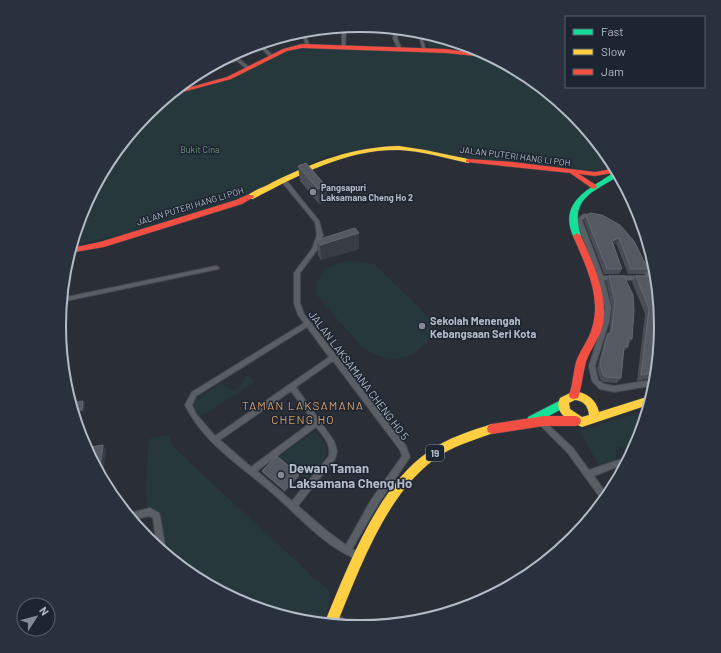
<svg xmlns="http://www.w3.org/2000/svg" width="721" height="653" viewBox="0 0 721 653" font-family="Barlow,sans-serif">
  <rect width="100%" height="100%" fill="#2a2e37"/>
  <path fill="#27383c" d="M424,33L448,39V48L429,47Z
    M311,47L450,53L500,61L528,76L574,113L611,159L616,167L600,170H573L535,164L455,157L413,147L374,146L336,154L318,160L241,198L165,220L117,236L72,245L82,211L110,159L147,113L167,97L230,79L287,51Z
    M351,261L374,264L437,325L429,329L430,338C413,362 386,364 362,347L319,298L316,293C317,270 330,264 351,261Z
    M246,376H249L254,381L253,383L200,417L192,405L194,401L222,383C226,388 232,391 238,389Z
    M649,410L639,442L633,453L629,446L617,447L616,460L600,466L579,431Z
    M315,431C336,455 324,459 307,480L279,457Z
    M171,435L169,442L180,453L314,578C339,594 331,601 321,624C279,620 227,601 192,577C182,570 173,561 164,553L160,515L154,509H147L146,488L149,439Z"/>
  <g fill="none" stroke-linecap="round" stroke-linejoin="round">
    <defs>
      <path id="street" d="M348,26H352L346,33L345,47L342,48V33Z
        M396,28L399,29L397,38L402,50L400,51L398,50L393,38Z
        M300,31H304L310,47L307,46Z
        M418,31H421L426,52L423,51Z
        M262,47H264L272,55V57H270L262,49Z
        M233,54L249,67V69H247L237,61L232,62L225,59L228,57L232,60L235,59L231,56Z
        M282,180H286L319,221L323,235L317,250L300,273V303L304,314L406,446L410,457L377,506L352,549L361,553L362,556L361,559L358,560C323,546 298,515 270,491C239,465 203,442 185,405L192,392L304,323L298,315L294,303V273L312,249L317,235L315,222L282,182ZM307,327L329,357L215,436L196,414L192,405L196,396ZM333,361L400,450L402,456L371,500L346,545L327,531L298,506L335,459L337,451L334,441L296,387ZM291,391L313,421L251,467L220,440ZM316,427C323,436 331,443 329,456L292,501L257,471Z
        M584,214L594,215L596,217L594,219L585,218L582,220L603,276H643L646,278L643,280H604L611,307L609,322L595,366L598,380L604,384L614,386L657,379L656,385L614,392L600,389L592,381L589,366L603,322L605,307L598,278L576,220Z
        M644,262L647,264L655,283L654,284L652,285L649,283L641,264Z
        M216,266L218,267L219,268L218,269L61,302L62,298Z
        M656,268L657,273L653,270Z
        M541,419L543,420L573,448L589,470L619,460L629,461L625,467L619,466L594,476L609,497L604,503L567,452L539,424L538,422L539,420Z
        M150,508L159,513L160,516L166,551L165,554L157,548L153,518L149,516L131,520L126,514Z
        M334,613L353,624L354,627C345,627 334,626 330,617L331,614Z"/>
      <path id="fast" d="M618,171L620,175C592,193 569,198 581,236L577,239L574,238C560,209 579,194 601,181C607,177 612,173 618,171Z
        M563,399L567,400L568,403L567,406L536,423L532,425L528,423L527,420L528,417Z"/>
      <path id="slow" d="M399,146L425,150L468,159L471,161L468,163C445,158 422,151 399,150C346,149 299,175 253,199H247L246,197C253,190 265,187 273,182C315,162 352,147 399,146Z
        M574,391C587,393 596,399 599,412L653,395L651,404L582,427C570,422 553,413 560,398ZM575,400C584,401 588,406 589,415L582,417L570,409L569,403Z
        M492,424L496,426L497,429L496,432C477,439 459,444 442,454C387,489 360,568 336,626L324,624C347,569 377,487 428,452C447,438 470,431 492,424Z"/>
      <path id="jam" d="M302,44L446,49L489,55L494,58L446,53L302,48L287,51L231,79L168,96L173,92L227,77L283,49Z
        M468,159L512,162L595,172L616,168L618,172L595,176L579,174L596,185L597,187L593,189L570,173L466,162V160Z
        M247,195H253L254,197L242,204L104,247L69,253L71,248L100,242L236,200Z
        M577,233L581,236C593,264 610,297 602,328C598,340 590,350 586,362C583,373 582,384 579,395L578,398L574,399L570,398L569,395C573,384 573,373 576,362C580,350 589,340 592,328C602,297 585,264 573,236Z
        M544,416H576L580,418L581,421L580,424L576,426H544L492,434L488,432L487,429L488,426L492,424Z"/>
    </defs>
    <use href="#street" stroke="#464a50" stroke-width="2"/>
    <use href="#fast" stroke="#464a50" stroke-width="1"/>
    <use href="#slow" stroke="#464a50" stroke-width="1"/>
    <use href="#jam" stroke="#464a50" stroke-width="1"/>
    <use href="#street" fill="#5a5e65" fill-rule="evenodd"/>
    <use href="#fast" fill="#16e098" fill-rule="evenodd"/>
    <use href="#slow" fill="#ffcf43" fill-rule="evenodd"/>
    <use href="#jam" fill="#f24e42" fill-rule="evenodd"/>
  </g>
  <path fill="#494d55" d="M306,163L327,202L319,204L300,181L298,166Z
    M602,215L648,269L645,274H628L616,243L613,245L622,269L619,274H604L584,221L586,216Z
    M359,233V249L321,260L318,255L317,240Z
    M609,276L632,339L629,344H628V347L624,351L621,378L617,383L603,382L600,379L597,369L605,338L608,333H609L612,307L606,282Z
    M636,276L662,327L657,377L637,381L645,314L632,282Z
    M83,401L85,403L84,411L77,412L76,419L81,421L80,426H77L70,403Z
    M262,471L299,477L285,492L263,473Z"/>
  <path fill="#383c44" d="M326,186L327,202L319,204L318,189Z
    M359,233V249L321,260L320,245Z
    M619,238L616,243L609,246L612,241Z
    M83,401L85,403L84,411L82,409Z
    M75,410L77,412L76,421L74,416Z
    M79,418L81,421L80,426L78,423Z
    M79,433L82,436L81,440Z
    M103,445L106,449L103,480L99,474Z
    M299,475V477L285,492V490Z"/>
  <path fill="#555961" stroke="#646871" d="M306,163L326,186L318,189L298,166Z
    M590,213L602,215L620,225L634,241L648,269H631L619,238L612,241L622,269H607L586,216Z
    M355,228L359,233L320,245L317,240Z
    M609,276H624L633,295L634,310L632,339L628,338V347L624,346L621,378L606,377L603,375L600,364L608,333L611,334L615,302Z
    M636,276H651L659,292L662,327L657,372L641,375L649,309Z
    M83,401L82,409L75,410L74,416L70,403Z
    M79,418L78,423L76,424L75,419Z
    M103,445L99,474L85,448Z
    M277,456L299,475L285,490L262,471Z"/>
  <g fill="#848a95" stroke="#1d2532" stroke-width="1.5">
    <circle cx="313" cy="192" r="4"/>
    <circle cx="422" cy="326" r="4"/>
    <circle cx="281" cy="475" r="4"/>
  </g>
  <g text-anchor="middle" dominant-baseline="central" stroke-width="3" stroke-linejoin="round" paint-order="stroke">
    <g font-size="9" fill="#6c9879" stroke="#1d2532">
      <text x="200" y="149">Bukit Cina</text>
    </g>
    <g font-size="9" fill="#b4bbc8" stroke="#1d2532">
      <text transform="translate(515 156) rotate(7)">JALAN PUTERI HANG LI POH</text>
      <text transform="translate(190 206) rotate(-17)">JALAN PUTERI HANG LI POH</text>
    </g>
    <g font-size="9" font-weight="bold" fill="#b4bbc8" stroke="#1d2532" text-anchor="start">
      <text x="321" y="187">Pangsapuri<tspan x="321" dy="10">Laksamana Cheng Ho 2</tspan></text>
    </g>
    <rect fill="#1d2532" stroke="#878e9b" stroke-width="1" x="426" y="445" width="18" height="16" rx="3"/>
    <g font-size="10" font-weight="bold" fill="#b4bbc8">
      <text x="435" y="453">19</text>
    </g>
    <g font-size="11" font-weight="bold" fill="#b4bbc8" stroke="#1d2532" text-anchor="start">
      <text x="430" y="320">Sekolah Menengah<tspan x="430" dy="13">Kebangsaan Seri Kota</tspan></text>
    </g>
    <g font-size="11" fill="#b4bbc8" stroke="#1d2532">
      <text transform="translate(359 375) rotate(53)">JALAN LAKSAMANA CHENG HO 5</text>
    </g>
    <g font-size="12" letter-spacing="1" fill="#d19b66" stroke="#1d2532">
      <text x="303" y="405">TAMAN LAKSAMANA<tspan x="303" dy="14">CHENG HO</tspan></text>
    </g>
    <g font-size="13" font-weight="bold" fill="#b4bbc8" stroke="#1d2532" text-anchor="start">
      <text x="289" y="468">Dewan Taman<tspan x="289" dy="15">Laksamana Cheng Ho</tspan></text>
    </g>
  </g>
  <path d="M0 0H721V653H0ZM66 326a294 294 0 1 1 588 0a294 294 0 1 1-588 0Z" fill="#29313e" fill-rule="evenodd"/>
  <path fill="none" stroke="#b4bbc8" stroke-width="2" d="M66 326a294 294 0 1 1 588 0a294 294 0 1 1-588 0Z"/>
  <rect x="565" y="16" width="140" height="72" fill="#1d2532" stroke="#59616e"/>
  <rect x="573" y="29" width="20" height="6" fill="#16e098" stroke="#59616e"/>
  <text x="601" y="36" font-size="12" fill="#b4bbc8">Fast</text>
  <rect x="573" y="49" width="20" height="6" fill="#ffcf43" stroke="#59616e"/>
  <text x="601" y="56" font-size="12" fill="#b4bbc8">Slow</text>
  <rect x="573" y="69" width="20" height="6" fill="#f24e42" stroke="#59616e"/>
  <text x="601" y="76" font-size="12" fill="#b4bbc8">Jam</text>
  <g transform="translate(36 617) rotate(54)"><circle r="19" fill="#1d2532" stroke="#59616e"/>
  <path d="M0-3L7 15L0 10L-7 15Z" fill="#848a95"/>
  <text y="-6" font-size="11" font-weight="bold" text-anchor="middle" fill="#b4bbc8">N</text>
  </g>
</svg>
